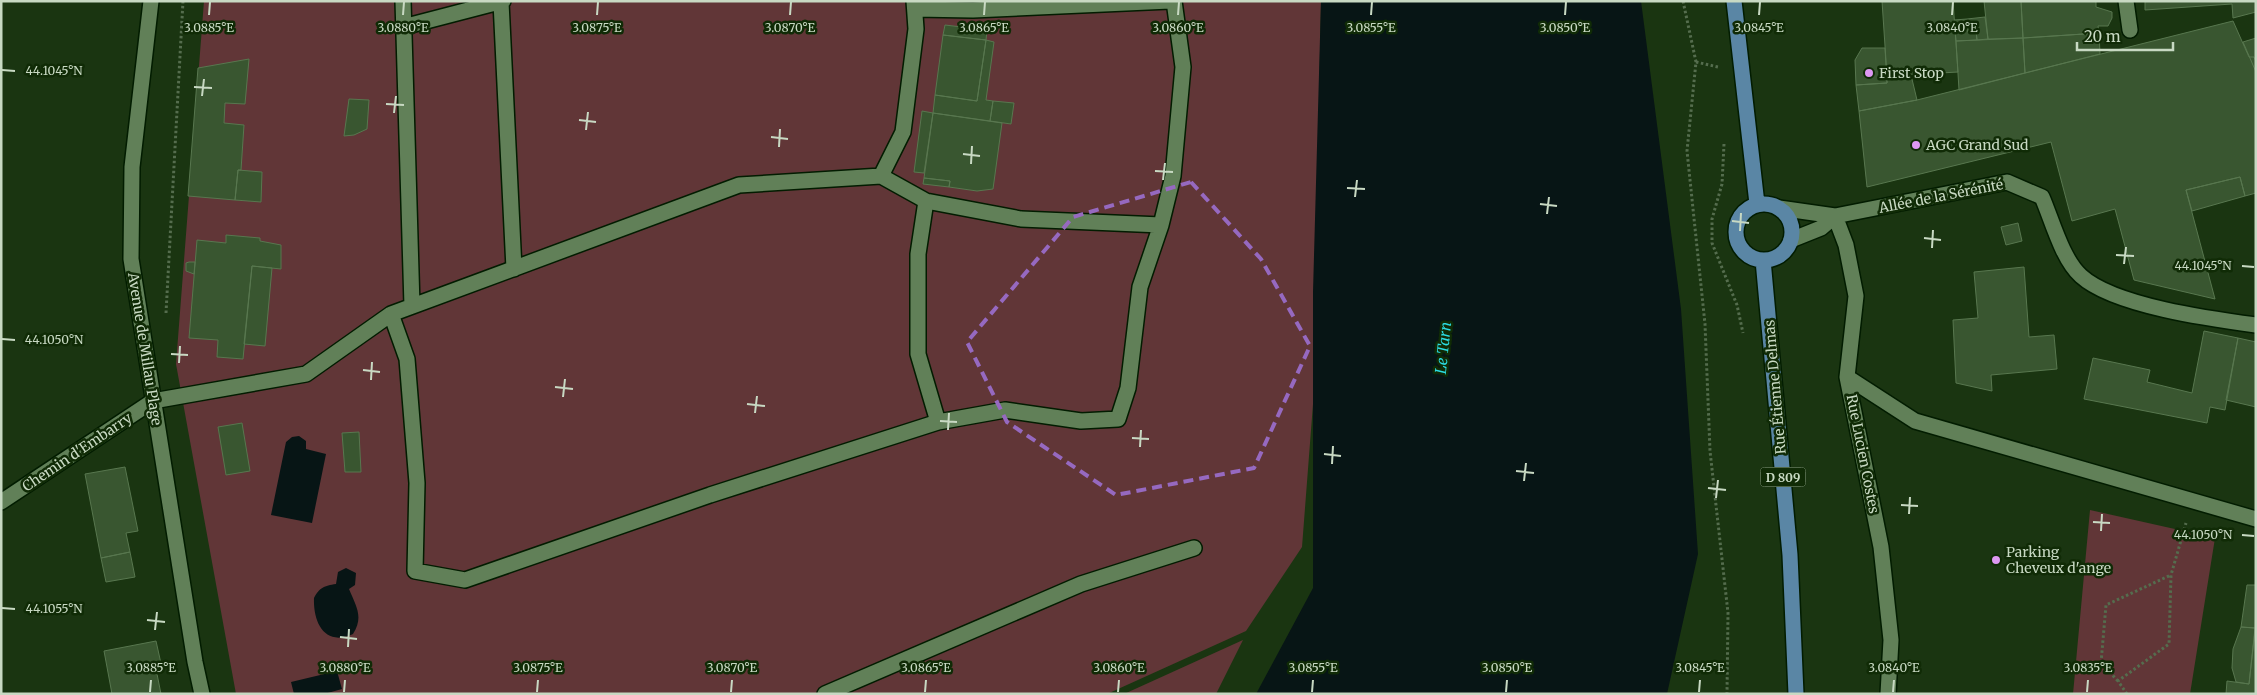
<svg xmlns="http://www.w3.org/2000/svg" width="2257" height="695" viewBox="0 0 2257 695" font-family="Merriweather,serif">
  <rect width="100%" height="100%" fill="#1a3511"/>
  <path fill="#613637" d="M204,1H1321L1313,404L1302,547L1246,631L1107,694H236L176,364Z
    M2090,510L2215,538L2190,694H2073Z
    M1243,640L1216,694H1124Z"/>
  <path fill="#071515" d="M1321,1H1641L1681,309L1698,554L1667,694H1256L1313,588V292Z
    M299,436L306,441V449L326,454L312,523L271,515L286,442L292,437Z
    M346,568L356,573L355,585L349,589C356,606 364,617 353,634C325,647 313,623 314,598C320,587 324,586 336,584L338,572Z
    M337,671L342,689L324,694H294L291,682Z"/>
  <path fill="#395630" stroke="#58774f" d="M1882,1H1953L1958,72L1887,76Z
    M1984,1H2021L2023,38L1988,39Z
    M2021,1H2096V7L2112,12V18L2108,26H2098L2099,33L2023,38Z
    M2145,1H2256V12L2233,18L2232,4L2145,10Z
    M1985,17L1988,39L1977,40L1976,31H1967V19Z
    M1967,19V31H1976L1977,40L1956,41L1954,20Z
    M2233,21L2249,57H2254L2256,62V193L2245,196L2240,177L2186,190L2215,299L2134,280L2115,209L2072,221L2051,142L1867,187L1859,111L1917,100Z
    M945,25L987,30L986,40L943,35Z
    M2099,33L2100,54L2025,73L2023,38Z
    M943,35L986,40L977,101L935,95Z
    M2023,38L2025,73L1959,90L1956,41Z
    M2256,38V72L2243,42Z
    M986,40L994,42L986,100L993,101L990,121L933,113L935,95L977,101Z
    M1862,48H1885L1887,83L1856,85L1855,60Z
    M249,59L245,104L225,103L224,123L244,125L241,170H238L235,200L188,196L198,68Z
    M1911,75L1917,100L1859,111L1856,85L1887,83V76Z
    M349,99L369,100L367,129L354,135L344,136Z
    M993,101L1014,103L1011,124L990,121Z
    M922,111L933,113L924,173L914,172Z
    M933,113L1002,123L993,189L977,191L949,187L950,181L924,178Z
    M238,170L262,172L261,202L235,200Z
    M2240,177L2245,196L2192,211L2186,190Z
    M924,178L950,181L949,187L923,184Z
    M2018,223L2022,241L2006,245L2001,227Z
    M226,235L260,238V241L281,245V269L252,266L243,359L217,357L218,340L189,338L197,240L226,243Z
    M189,262H195L194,274L186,271V263Z
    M252,266L272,268L265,346L244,344Z
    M2024,267L2029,337L2054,335L2057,369L1991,375L1992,391L1956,383L1953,320L1978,318L1974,272Z
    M2204,331L2238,338L2225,410L2210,407L2207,423L2084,399L2093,358L2150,370L2147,382L2192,393Z
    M2238,338L2256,342V407L2226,400Z
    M242,423L250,471L226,475L218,427Z
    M359,432L361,472H345L342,433Z
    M125,467L138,531L126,533L130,552L101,558L85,474Z
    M130,552L135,577L106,582L101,558Z
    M2247,585H2256L2255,628L2241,627Z
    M2256,622V694H2226L2227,681L2249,684Z
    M2241,627L2255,628L2249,684L2236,682L2232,668L2233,649Z
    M156,641L162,668L156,669L161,694H112L104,651Z"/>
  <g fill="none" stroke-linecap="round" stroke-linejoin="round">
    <defs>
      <path id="minor" d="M151,1L132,167L131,259L195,662L202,694
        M403,1L412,306
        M2126,1L2130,30
        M501,2L514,269
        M915,9L973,10L1170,1
        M403,27L503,1
        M881,176L903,132L916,29L914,1
        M926,201L918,254V354L938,422
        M1779,208L1835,216L2007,182L2042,197C2052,220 2062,259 2081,276C2114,306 2211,319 2256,325
        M1835,216L1846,245L1856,296L1847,377L1881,547L1891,640L1888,694
        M1791,240L1821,228L1835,216
        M391,314L407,359L417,483L415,571L465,580L710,495L938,422L1005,410L1081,421L1118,419L1128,388L1140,287L1161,225
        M1847,377L1915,421L2256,519
        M1,502L153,401L306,374L391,314L739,185L881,176L926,201L1021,219L1161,225L1173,176L1183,67L1174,1
        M825,694L1081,584L1194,548"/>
      <path id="major" d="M1734,1L1757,204
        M1736 232a28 28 0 1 1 56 0a28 28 0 1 1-56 0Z
        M1763,260L1790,555L1796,694"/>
    </defs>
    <use href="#minor" stroke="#021c00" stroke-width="18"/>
    <use href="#major" stroke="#021c00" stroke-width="18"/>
    <path stroke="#556d4e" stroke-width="3" stroke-dasharray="2.5 2.5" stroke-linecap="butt" d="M1683,1L1696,62L1687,151L1705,324L1710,451L1728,613L1727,694
      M1696,62L1718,67
      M1724,144L1722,184L1712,219V243L1737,305L1743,333
      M166,313L183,1
      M2118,681L2101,663L2106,605L2171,575
      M2127,694L2118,681L2169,644L2171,575L2186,523"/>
    <use href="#minor" stroke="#618058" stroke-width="15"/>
    <use href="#major" stroke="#5a86a5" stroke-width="15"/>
  </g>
  <path fill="none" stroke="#9669c0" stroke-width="4" stroke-dasharray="10 6" stroke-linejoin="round" d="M1191,182L1261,259L1310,346L1254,468L1116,495L1007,422L967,342L1073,217Z"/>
  <path fill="none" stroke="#c8d9c3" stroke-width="2" d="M209,15L210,2M403,15L404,2M597,15L598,2M790,15L791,2M984,15L985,2M1178,15L1179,2M1371,15L1372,2M1565,15L1566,2M1759,15L1760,2M1952,15L1953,2M2,70L15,71M194,87L212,88M202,96L204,79M386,104L404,105M394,113L396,96M579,120L596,122M586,130L588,112M771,137L788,139M779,147L780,129M963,154L980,156M971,164L972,146M1155,171L1173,172M1163,180L1165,163M1347,188L1365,189M1355,197L1357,180M1540,204L1557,206M1547,214L1549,197M1732,221L1749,223M1740,231L1741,213M1924,238L1941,240M1932,248L1933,230M2116,255L2134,256M2124,264L2126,247M2242,266L2254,267M2,339L15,340M171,354L188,355M179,363L180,346M363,370L380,372M371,380L372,362M555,387L573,389M563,397L565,379M747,404L765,406M755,413L757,396M940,421L957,422M948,430L949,413M1132,438L1149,439M1140,447L1141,430M1324,454L1341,456M1332,464L1333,446M1516,471L1534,473M1524,481L1526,463M1708,488L1726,490M1716,498L1718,480M1901,505L1918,506M1909,514L1910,497M2093,522L2110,523M2101,531L2102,514M2242,535L2254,536M2,608L15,609M147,620L165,622M155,630L157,612M340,637L357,639M348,647L349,629M150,692L151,680M344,692L345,680M537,692L538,680M731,692L732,680M925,692L926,680M1118,692L1119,680M1312,692L1313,680M1506,692L1507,680M1699,692L1700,680M1893,692L1894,680M2087,692L2088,680"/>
  <g fill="#de98f2" stroke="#102b06" stroke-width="2">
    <circle cx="1869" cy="73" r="5"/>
    <circle cx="1916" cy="145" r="5"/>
    <circle cx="1996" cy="560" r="5"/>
  </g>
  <g text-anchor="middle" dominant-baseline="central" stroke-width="5" stroke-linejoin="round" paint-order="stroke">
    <rect fill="#102b06" stroke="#91a58a" stroke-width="1" x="1760.5" y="467.5" width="45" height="19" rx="4"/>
    <g font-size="12" font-weight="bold" fill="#c8d9c3">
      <text x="1783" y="477">D 809</text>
    </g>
    <g font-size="14" fill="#c8d9c3" stroke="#102b06" text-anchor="start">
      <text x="1879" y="73">First Stop</text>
      <text x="1926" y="145">AGC Grand Sud</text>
      <text x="2006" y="552">Parking<tspan x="2006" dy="16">Cheveux d'ange</tspan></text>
    </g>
    <g font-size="14" fill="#c8d9c3" stroke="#102b06">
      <text transform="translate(1941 196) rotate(-11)">Allée de la Sérénité</text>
      <text transform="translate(145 349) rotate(81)">Avenue de Millau Plage</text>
      <text transform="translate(1775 387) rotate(-95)">Rue Étienne Delmas</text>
      <text transform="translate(77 452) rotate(-34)">Chemin d'Embarry</text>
      <text transform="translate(1863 454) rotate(79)">Rue Lucien Costes</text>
    </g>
    <g font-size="15" font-style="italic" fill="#2bdce2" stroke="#102b06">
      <text transform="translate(1443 348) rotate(-84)">Le Tarn</text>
    </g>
  </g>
  <g font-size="12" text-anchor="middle" fill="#c8d9c3" stroke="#102b06" stroke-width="5" stroke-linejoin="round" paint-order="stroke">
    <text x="209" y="32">3.0885°E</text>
    <text x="403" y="32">3.0880°E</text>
    <text x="597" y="32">3.0875°E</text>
    <text x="790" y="32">3.0870°E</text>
    <text x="984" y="32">3.0865°E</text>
    <text x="1178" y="32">3.0860°E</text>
    <text x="1371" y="32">3.0855°E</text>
    <text x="1565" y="32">3.0850°E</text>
    <text x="1759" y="32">3.0845°E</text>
    <text x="1952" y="32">3.0840°E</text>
    <text x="54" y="75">44.1045°N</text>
    <text x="2203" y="270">44.1045°N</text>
    <text x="54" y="344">44.1050°N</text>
    <text x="2203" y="539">44.1050°N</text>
    <text x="54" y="613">44.1055°N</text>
    <text x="151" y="672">3.0885°E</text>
    <text x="345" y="672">3.0880°E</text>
    <text x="538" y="672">3.0875°E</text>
    <text x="732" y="672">3.0870°E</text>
    <text x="926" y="672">3.0865°E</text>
    <text x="1119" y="672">3.0860°E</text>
    <text x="1313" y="672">3.0855°E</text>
    <text x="1507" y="672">3.0850°E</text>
    <text x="1700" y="672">3.0845°E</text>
    <text x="1894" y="672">3.0840°E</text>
    <text x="2088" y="672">3.0835°E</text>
  </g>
  <rect width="2257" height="695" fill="none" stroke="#c8d9c3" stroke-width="5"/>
  <path d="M2077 42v8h96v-8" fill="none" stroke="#c8d9c3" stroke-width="2.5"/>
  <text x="2084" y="42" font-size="15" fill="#c8d9c3" stroke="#102b06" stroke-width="4" paint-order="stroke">20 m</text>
</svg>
